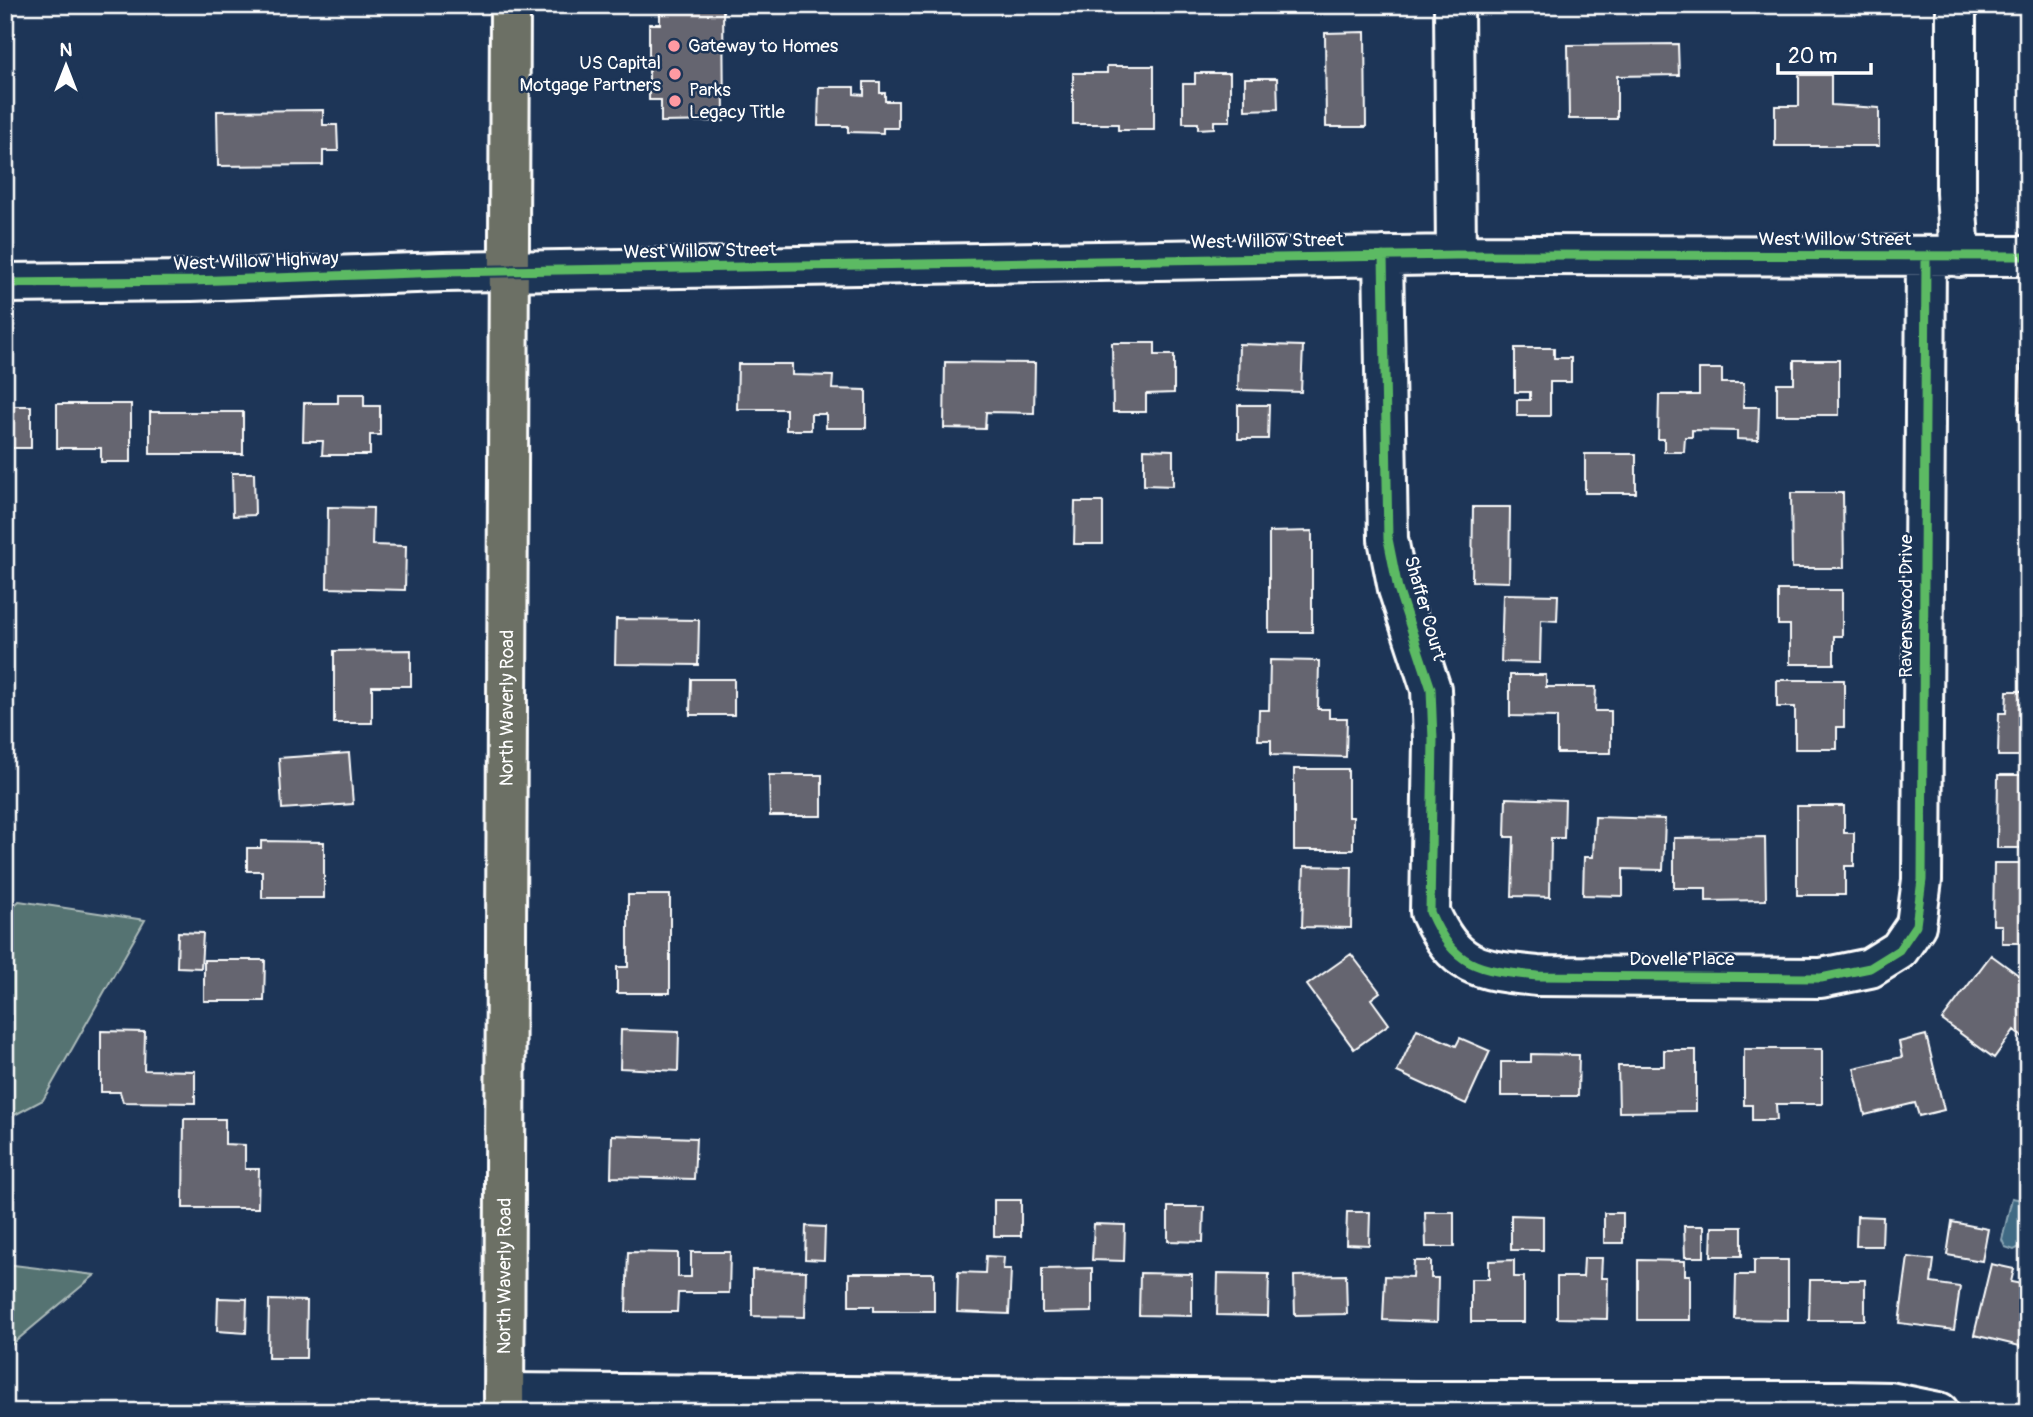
<svg xmlns="http://www.w3.org/2000/svg" width="2033" height="1417" viewBox="0 0 2033 1417" font-family="Pangolin,sans-serif">
  <rect width="100%" height="100%" fill="#1d3557"/>
  <filter id="ink" filterUnits="userSpaceOnUse"><feTurbulence type="fractalNoise" baseFrequency=".0143" numOctaves="2"/><feDisplacementMap in="SourceGraphic" scale="14" xChannelSelector="R" yChannelSelector="G"/><feConvolveMatrix kernelMatrix="1 2 1 2 8 2 1 2 1" color-interpolation-filters="sRGB"/></filter>
  <g filter="url(#ink)">
    <path fill="#557372" stroke="#aab9b8" stroke-width="2" d="M19,901L145,920L43,1100L5,1120V914Z
      M5,1264L95,1275L5,1350Z"/>
    <path fill="#3f6a84" stroke="#8ca6b5" stroke-width="2" d="M2012,1198L2028,1201V1221L2022,1246L2014,1250L2005,1247L2002,1240Z"/>
    <path fill="#65656f" stroke="#fff" stroke-width="2" d="M660,5H723L724,121L661,122V100H649V24H660Z
      M1365,32L1366,127H1326L1325,33Z
      M1678,44L1679,75L1617,76V119H1569L1568,45Z
      M1107,66H1154V130H1118V124H1073V73H1107Z
      M1195,73H1230V121H1214V128L1198,129V123H1183V84H1195Z
      M1799,75H1831V105L1879,108V146H1775V106H1799Z
      M1245,78H1277L1278,109L1245,110Z
      M864,82H880V93H885V101H898V128H883V133L848,132V126H818L819,87H854V94L864,95Z
      M323,110V125H337L338,151H323V165L218,166L217,111Z
      M1112,343H1155V355H1174V393L1146,394V412H1113Z
      M1239,344L1303,346L1301,392L1238,390Z
      M1515,348H1554V358H1571V382H1550V416H1517V400H1530V392H1515Z
      M2021,357H2028V420L2018,419Z
      M1794,360H1839V415H1777V383H1794Z
      M945,362L1035,363L1034,413L986,412L985,429L944,428Z
      M738,364H792V375L833,376L832,389L866,390V428H826V414H811V430H786V409H737Z
      M1699,369H1722V383H1744L1743,407H1759L1758,440L1737,439V431L1692,430V437H1685L1684,452H1664V439H1658L1659,395H1699Z
      M338,394H364V406H380V435H370V455H322L323,441H303L304,403H338Z
      M57,404H131V462H101V448H57Z
      M1238,405H1269L1268,439H1238Z
      M5,406H31V448H5Z
      M150,412H243V454H150Z
      M1144,449L1173,450V486L1144,485Z
      M1585,454H1636V493H1585Z
      M232,473H254L255,515L233,516Z
      M1791,493H1843L1844,568H1792Z
      M1075,502H1103V544H1074Z
      M328,507L373,508L372,545L406,546L405,590L327,588Z
      M1473,507H1510L1509,582L1472,581Z
      M1312,531V632H1269V532Z
      M1778,590H1842V636H1834V664H1790V625H1778Z
      M1503,594L1558,595L1557,621L1541,620L1540,663L1501,662Z
      M616,619L699,620L698,665L615,664Z
      M411,650V686H372V723H334V651Z
      M1270,660L1319,661L1318,709H1329V718H1347L1346,757L1271,755V740H1258L1259,710H1269Z
      M1510,675H1546V687H1596L1595,711H1611V753H1557V717L1510,716Z
      M691,679H734V715H690Z
      M1777,680H1844V727H1837V749H1795V707H1777Z
      M2007,691H2028V756H1998L1999,713H2006Z
      M349,753L353,804L282,809L279,758Z
      M1294,769H1348V817H1353V850H1294Z
      M769,775H822V816H770Z
      M1998,775H2028V848H1997Z
      M1506,798L1565,800L1564,838H1551L1550,897L1512,896L1514,837H1505Z
      M1797,806H1844V833H1854V866H1845V895H1797Z
      M1595,817L1665,819L1663,870L1623,869V896L1583,895L1584,857H1593Z
      M1765,837L1766,900L1706,901V888H1674V838Z
      M261,841L324,842V898H262V871H247V848H261Z
      M1994,863H2028V943H2002V925H1993Z
      M1304,866L1352,867L1351,928L1302,927Z
      M628,895H670V993H617V967H628Z
      M178,932L203,933L201,968L177,967Z
      M1351,954L1380,992L1371,999L1389,1024L1354,1049L1307,985Z
      M1991,955L2028,982V1041L2014,1030L1994,1058L1942,1020Z
      M204,960H265L264,1001H204Z
      M1417,1029L1456,1046L1460,1038L1490,1051L1466,1104L1397,1072Z
      M621,1030L679,1032L678,1071L620,1068Z
      M101,1031L145,1032L144,1070L195,1071V1103L123,1102L120,1092H101Z
      M1926,1035L1944,1110L1919,1116L1915,1103L1865,1115L1854,1068L1902,1057L1899,1042Z
      M1744,1049H1822V1104H1776L1777,1120H1752V1105H1744Z
      M1664,1050H1696V1111L1619,1112L1618,1066H1664Z
      M1531,1054L1579,1055L1578,1096H1501V1062H1531Z
      M184,1119H225V1144L245,1145V1169H259L258,1208H183Z
      M612,1135L696,1138L694,1179L611,1177Z
      M994,1200H1021V1236H994Z
      M1168,1207H1204L1203,1242L1168,1241Z
      M1347,1212H1370L1369,1245L1346,1244Z
      M1425,1212H1454V1247H1426Z
      M1604,1213H1623V1243H1604Z
      M1511,1215L1543,1216V1250H1511Z
      M1857,1216L1883,1217L1882,1246H1856Z
      M1952,1222L1988,1229L1982,1261L1947,1255Z
      M1094,1224L1125,1225L1124,1261L1092,1260Z
      M806,1226L825,1227L824,1260L805,1259Z
      M1684,1226H1704V1257H1685Z
      M1712,1227H1742V1256H1711Z
      M628,1252L678,1253V1277H691V1252H730L729,1293H678L677,1312H626Z
      M986,1256L1004,1257L1003,1269H1011L1009,1314L957,1312L958,1272L985,1273Z
      M1908,1257L1934,1260L1931,1283L1960,1287L1954,1330L1899,1323Z
      M1584,1258H1602L1601,1278H1608L1607,1319L1557,1318V1277H1583Z
      M1514,1260V1277H1524V1322H1471V1279H1489V1261Z
      M1638,1260L1685,1261V1275H1690V1320H1638Z
      M1754,1260H1788V1320L1735,1319L1736,1275H1754Z
      M1414,1261H1431V1278H1438L1437,1322L1383,1320L1385,1276L1413,1277Z
      M1991,1264L2014,1269L2011,1282L2027,1285L2023,1302L2028,1304V1348L1974,1335Z
      M1092,1268V1312L1042,1313V1269Z
      M752,1270L806,1271L805,1317L752,1316Z
      M849,1273H934V1311H874V1306H849Z
      M1140,1273L1192,1274V1316L1139,1315Z
      M1218,1273L1269,1274L1268,1316L1217,1315Z
      M1346,1275L1347,1314L1295,1315L1294,1276Z
      M1810,1280H1865V1320H1809Z
      M218,1298L247,1299L246,1333L217,1331Z
      M269,1300L307,1301L306,1358H268Z"/>
    <g fill="none" stroke-linecap="round" stroke-linejoin="round">
      <defs>
        <path id="minor" d="M1454,5L1456,255
          M1956,5V193L1960,257
          M1383,256L1388,539L1398,589L1431,689L1433,740L1430,912C1455,969 1480,970 1537,976L1821,978L1870,968L1899,950L1916,925L1922,880L1926,257
          M5,283L191,281L444,272L1456,255L2028,256
          M504,1393L1418,1401H1841L1890,1402L1939,1412"/>
        <g id="major">
          <path id="s1" d="M504,1412L510,5"/>
        </g>
      </defs>
      <use href="#minor" stroke="#fff" stroke-width="44"/>
      <use href="#major" stroke="#fff" stroke-width="44"/>
      <use href="#minor" stroke="#1d3557" stroke-width="38"/>
      <use href="#major" stroke="#6c7065" stroke-width="38"/>
      <defs>
        <path id="cycleway" d="M1383,256L1388,539L1398,589L1431,689L1433,740L1430,912C1455,969 1480,970 1537,976L1821,978L1870,968L1899,950L1916,925L1922,880L1926,257
          M5,283L191,281L444,272L1456,255L2028,256"/>
      </defs>
      <use href="#cycleway" stroke="#1d3557" stroke-width="13"/>
      <use href="#cycleway" stroke="#5cba63" stroke-width="9"/>
    </g>
  </g>
  <g fill="#ff9aa2" stroke="#1d3557" stroke-width="2.5">
    <circle cx="674" cy="46" r="7"/>
    <circle cx="675" cy="74" r="7"/>
    <circle cx="675" cy="101" r="7"/>
  </g>
  <g text-anchor="middle" dominant-baseline="central" stroke-width="5" stroke-linejoin="round" paint-order="stroke">
    <g font-size="19" fill="#fff" stroke="#1d3557" text-anchor="start">
      <text x="688" y="46">Gateway to Homes</text>
      <text x="661" y="63" text-anchor="end">US Capital<tspan x="661" dy="22">Motgage Partners</tspan></text>
      <text x="689" y="90">Parks<tspan x="689" dy="22">Legacy Title</tspan></text>
    </g>
    <g font-size="19" fill="#fff" stroke="#1d3557">
      <text x="1835" y="239">West Willow Street</text>
      <text transform="translate(1267 241) rotate(-1)">West Willow Street</text>
      <text transform="translate(700 251) rotate(-1)">West Willow Street</text>
      <text transform="translate(256 261) rotate(-2)">West Willow Highway</text>
      <text transform="translate(1906 606) rotate(-90)">Ravenswood Drive</text>
      <text transform="translate(1425 608) rotate(74)">Shaffer Court</text>
      <text stroke="none"><textPath href="#s1" startOffset="704">North Waverly Road</textPath></text>
      <text x="1682" y="959">Dovelle Place</text>
      <text stroke="none"><textPath href="#s1" startOffset="136">North Waverly Road</textPath></text>
    </g>
  </g>
  <rect width="2033" height="1417" fill="none" stroke="#1d3557" stroke-width="28"/>
  <rect x="14" y="14" width="2005" height="1389" fill="none" stroke="#fff" stroke-width="2.5" filter="url(#ink)"/>
  <g transform="translate(66 66)" stroke="#1d3557" stroke-width="5" paint-order="stroke">
  <path d="M0-5L12 26L0 18L-12 26Z" fill="#ffffff"/>
  <text y="-10" font-size="19" font-weight="bold" text-anchor="middle" fill="#ffffff">N</text>
  </g>
  <path d="M1778 63v10h93v-10" fill="none" stroke="#ffffff" stroke-width="3.5"/>
  <text x="1788" y="63" font-size="21" fill="#ffffff" stroke="#1d3557" stroke-width="5" paint-order="stroke">20 m</text>
</svg>
